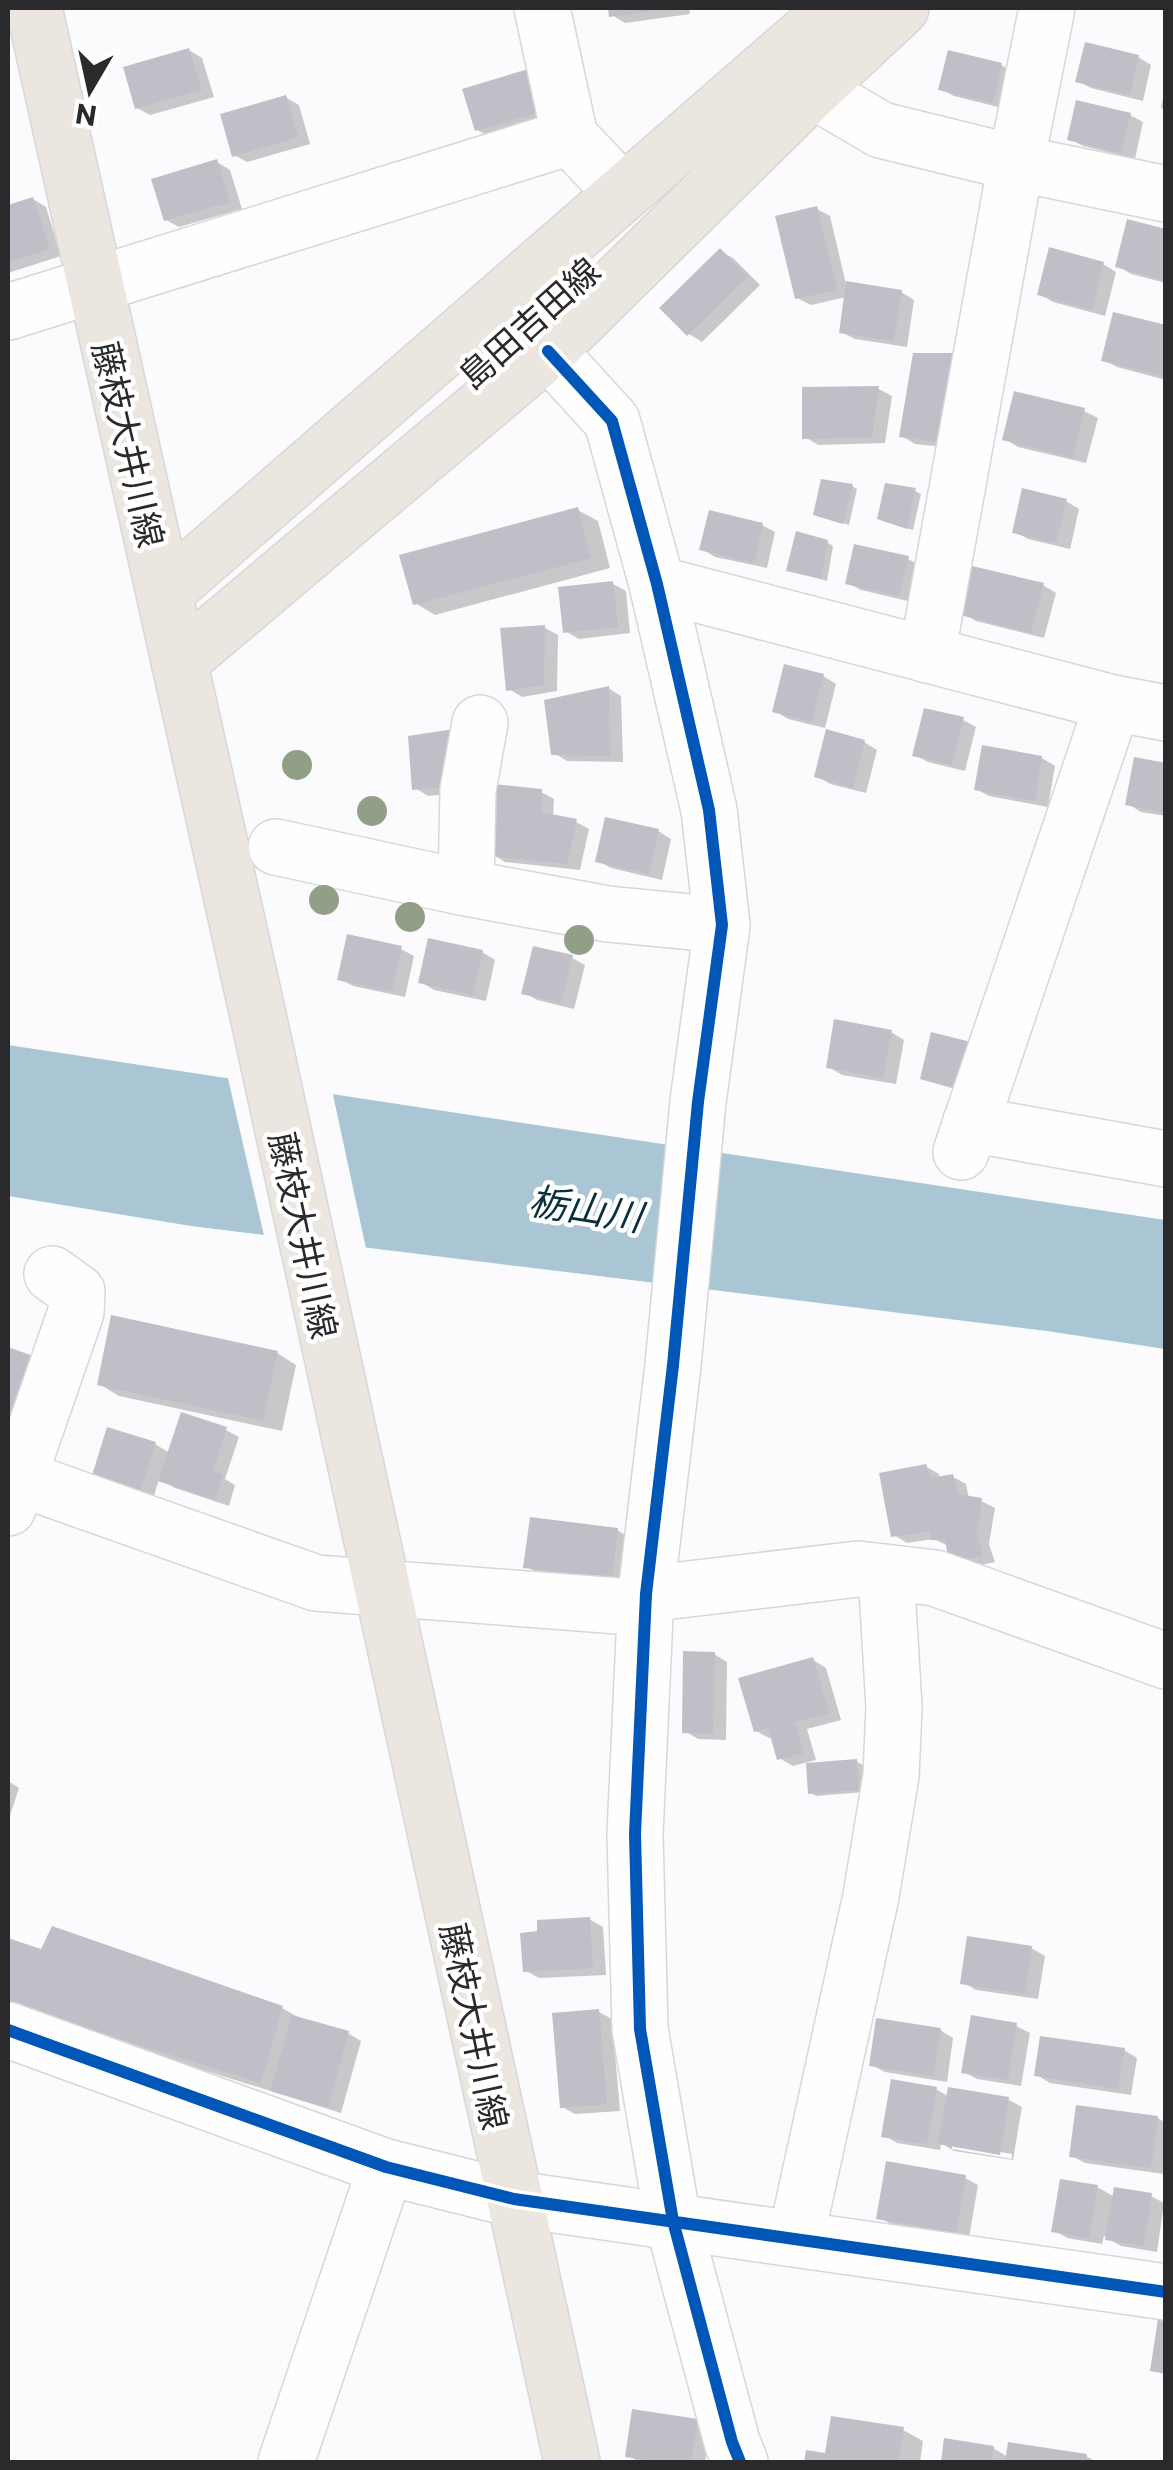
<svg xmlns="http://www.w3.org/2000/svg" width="1173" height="2470" viewBox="0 0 1173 2470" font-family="Commissioner,'Noto Sans JP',sans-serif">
  <rect width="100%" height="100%" fill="#fbfbfd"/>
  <path fill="#aac6d4" d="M8,1045L1165,1220V1349L1047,1331L191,1226L8,1196Z"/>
  <path fill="#fbfbfd" d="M227,1074L332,1090L367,1253L265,1240Z"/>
  <path fill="#0003" fill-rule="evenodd" d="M610,8H689L690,14L625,23L612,15Z
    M189,50L202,58L214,97L150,115L137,108Z
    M1138,57L1151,65L1143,101L1091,88L1078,81Z
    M1001,65L1014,73L1006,109L954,96L941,89Z
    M528,72L552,119L490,137L477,130Z
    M1166,84V110L1161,108Z
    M285,97L299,105L310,144L247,162L234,155Z
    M1130,115L1143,122L1135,159L1083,146L1070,139Z
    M217,162L230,170L242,209L179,227L166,220Z
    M33,199L46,207L61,256L8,273V207Z
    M817,209L830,216L846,284L901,292L914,300L907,347L855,339L841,332L846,297L811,305L797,298Z
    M1166,232V283L1131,274L1118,266Z
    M720,251L733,258L760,285L702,342L689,334Z
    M1103,264L1116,272L1105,316L1053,302L1040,294Z
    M1166,327V380L1117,367L1104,360Z
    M915,355L952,448L915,444L902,436Z
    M879,389L892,396L885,443L818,445L805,437L804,390Z
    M1016,394L1084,411L1098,418L1086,463L1018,447L1005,439Z
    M852,486L857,489L849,525L822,517Z
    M887,486L915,491L921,494L913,530L886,522Z
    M1066,501L1079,509L1070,549L1028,539L1015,532Z
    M578,510L598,521L610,568L435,615L415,603Z
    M762,525L775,532L767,568L715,557L702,549Z
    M827,542L833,546L827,581L789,570Z
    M908,559L921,566L912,602L861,590L848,583Z
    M613,584L626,591L630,633L579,639L565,631Z
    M1043,585L1056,593L1044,638L976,621L963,613Z
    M545,628L558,635L557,691L522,697L509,689Z
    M823,676L836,684L825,728L788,719L775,711Z
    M608,688L621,696L623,762L567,761L554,753Z
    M963,720L976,727L965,771L928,762L915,755Z
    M411,738L473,792L428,796L415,788Z
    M864,742L877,750L866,793L830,784L817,776Z
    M1042,758L1055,766L1048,807L989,796L976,789Z
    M1166,765V816L1141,812L1128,804Z
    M541,792L554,799L553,817L576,822L589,829L580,870L505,862L492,854Z
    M658,831L671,839L662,880L611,868L598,861Z
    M401,949L414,956L405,997L353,986L340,979Z
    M482,952L495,960L486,1001L434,990L421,982Z
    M572,958L585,965L574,1009L537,1000L524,992Z
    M891,1032L904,1040L896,1084L842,1075L829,1067Z
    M277,1353L296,1365L282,1431L119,1396L99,1384Z
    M183,1415L226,1430L239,1437L225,1479L235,1485L229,1506L175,1488L159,1479L151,1506L105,1491L155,1444L170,1453Z
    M925,1466L939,1474L940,1479L953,1477L966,1484L969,1499L981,1501L995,1508L989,1544L995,1562L964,1569L949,1546L933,1539L907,1543L894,1535Z
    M617,1530L630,1538L625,1584L539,1574L526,1566Z
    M714,1654L727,1662L726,1740L698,1739L685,1731Z
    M813,1660L826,1668L841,1720L807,1729L816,1760L793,1766L779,1758L773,1737L769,1738L756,1731Z
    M857,1762L863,1765L864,1792L816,1796L810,1792Z
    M8,1781L19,1788L8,1822Z
    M589,1919L603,1927L606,1975L539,1978L526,1971Z
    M8,1941L42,1952L282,2008L303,2020L348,2033L361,2041L341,2113L8,2009Z
    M1031,1948L1045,1956L1038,1999L976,1990L963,1982Z
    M599,2012L612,2019L620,2111L575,2114L562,2107Z
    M1016,2026L1030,2033L1021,2086L977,2079L964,2072Z
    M940,2030L953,2038L947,2082L885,2072L872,2065Z
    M1124,2050L1137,2058L1131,2095L1050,2083L1037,2075Z
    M936,2089L949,2097L1009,2100L1022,2107L1013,2160L954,2151L941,2143L940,2150L897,2143L884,2135ZM952,2144L1012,2154V2159L952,2149Z
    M1158,2118L1166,2123L1164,2174L1085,2163L1072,2156Z
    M965,2178L978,2185L969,2238L892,2225L879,2217Z
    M1097,2187L1115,2197L1151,2196L1164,2203L1157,2252L1121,2246L1104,2236L1102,2244L1067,2238L1054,2230Z
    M697,2421L710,2429L705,2462H640L628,2456Z
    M903,2430L923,2441L920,2462H807L808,2453L827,2456Z
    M946,2441L993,2448L1008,2457L1086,2456L1097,2462H943Z"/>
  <path fill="#c0bfc7" d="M608,8H660V10L609,17Z
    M1085,42L1139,55L1130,95L1075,82Z
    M189,48L202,90L135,109L123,67Z
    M948,50L1002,63L993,103L938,90Z
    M528,69L541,112L475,131L462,89Z
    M286,95L298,137L232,157L220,114Z
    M1076,100L1131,113L1121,153L1067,140Z
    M217,159L230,202L164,221L151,179Z
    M33,197L50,249L8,262V205Z
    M817,206L837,290L795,299L775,216Z
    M1127,219L1166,229V281L1115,267Z
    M1049,247L1104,262L1092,310L1037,295Z
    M720,248L748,277L687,336L659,308Z
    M846,281L902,290L894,341L839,333Z
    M1113,312L1166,325V377L1101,361Z
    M913,353H958L939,442L899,437Z
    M879,386L872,437L802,439V387Z
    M1014,391L1085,408L1073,458L1002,440Z
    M821,479L853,484L843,524L813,515Z
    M885,483L916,488L907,529L877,519Z
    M1022,488L1067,499L1056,543L1012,533Z
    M578,507L591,558L413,605L399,555Z
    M709,510L763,523L754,563L699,550Z
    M796,531L828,540L821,579L786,571Z
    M854,544L909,556L899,596L845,584Z
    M972,566L1044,583L1031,633L960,615Z
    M613,581L618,627L563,633L558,587Z
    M545,625L544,685L506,691L500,628Z
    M784,664L824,674L812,722L772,712Z
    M609,686L610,756L551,755L544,700Z
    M924,708L964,717L952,765L912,756Z
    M454,729L461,786L412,790L408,736Z
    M826,729L865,740L853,788L814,777Z
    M982,745L1042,756L1035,801L974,790Z
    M1134,757L1166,763V813L1125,805Z
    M494,784L542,789L541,812L577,819L567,864L489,856Z
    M605,817L659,829L649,874L595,862Z
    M347,934L402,946L392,992L337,980Z
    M428,938L483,950L473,995L418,983Z
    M533,946L573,955L561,1003L521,994Z
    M834,1019L892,1030L883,1078L826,1068Z
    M931,1032L971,1042L959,1090L920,1079Z
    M111,1315L278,1351L263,1421L97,1385Z
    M8,1347L39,1358L8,1445Z
    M181,1412L227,1427L213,1471L223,1475L215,1500L158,1481Z
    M107,1427L156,1442L137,1500L89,1485Z
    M926,1464L931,1478L953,1474L958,1494L982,1498L977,1535L983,1556L949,1563L945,1540H930L931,1531L891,1537L879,1473Z
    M530,1517L618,1528L612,1578L523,1568Z
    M683,1651L715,1652L713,1734L682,1733Z
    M813,1657L829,1713L795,1722L804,1753L777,1760L768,1728L754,1732L738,1678Z
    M857,1759L859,1790L808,1794L806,1763Z
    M590,1917L593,1968L523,1972L520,1933L537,1931V1920Z
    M52,1926L283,2006L261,2083L8,2004V1938L41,1949Z
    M967,1936L1032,1946L1025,1994L960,1984Z
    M599,2009L607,2104L560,2108L552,2013Z
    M292,2015L349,2031L328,2108L270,2091Z
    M971,2015L1017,2023L1008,2080L961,2073Z
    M876,2018L941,2028L934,2076L869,2066Z
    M1040,2036L1125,2048L1118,2089L1034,2076Z
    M891,2079L937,2087L927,2144L881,2137Z
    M948,2087L1009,2097L1000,2155L938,2144Z
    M1076,2105L1158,2116L1151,2168L1069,2157Z
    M886,2161L966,2175L956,2233L876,2219Z
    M1060,2179L1098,2185L1089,2238L1051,2232Z
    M1114,2187L1152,2193L1144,2246L1105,2240Z
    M1158,2319L1166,2320V2374L1150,2371Z
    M632,2409L698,2419L691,2462H663L625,2457Z
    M831,2416L904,2427L898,2462H804L806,2450L825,2453Z
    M944,2438L994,2446L991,2462H941Z
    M1008,2442L1087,2454L1086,2462H1005Z"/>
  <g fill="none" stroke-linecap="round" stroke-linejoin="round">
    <defs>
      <path id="minor" d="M542,8L570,137L623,193
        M813,90L881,130L1016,163L1166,194
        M8,312L570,137
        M548,351L612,421L657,584L709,810L722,925L698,1102L673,1365L646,1594L635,1834L640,2029L673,2221L732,2442L740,2462
        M657,584L1113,703L1166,713
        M927,655L1016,163L1047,8
        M276,847L466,888L608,914L722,925
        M466,888L468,790L480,723
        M970,1124L1166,1159
        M961,1152L1113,703
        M8,1474L316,1583L645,1608
        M8,1508L76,1312L77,1292L52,1274
        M646,1594L858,1569L935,1578L1166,1661
        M8,2030L386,2167L514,2199L1166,2292
        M796,2238L871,1896L891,1776L894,1707L886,1572
        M286,2462L386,2167"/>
      <path id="major" d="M34,8L263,1038L572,2462
        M164,593L836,8
        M179,662L548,351L813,90L901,8"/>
    </defs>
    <use href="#minor" stroke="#d7d7da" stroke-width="58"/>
    <use href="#major" stroke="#d7d7d8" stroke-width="58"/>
    <use href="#minor" stroke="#fefeff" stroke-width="55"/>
    <use href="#major" stroke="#ece6e1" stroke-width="55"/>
    <defs>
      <path id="cycleway" d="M548,351L612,421L657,584L709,810L722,925L698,1102L673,1365L646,1594L635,1834L640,2029L673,2221L732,2442L740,2462
        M8,2030L386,2167L514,2199L1166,2292"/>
    </defs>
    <use href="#cycleway" stroke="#fff" stroke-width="19"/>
    <use href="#cycleway" stroke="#0057b8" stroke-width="12"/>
  </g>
  <g fill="#909f85">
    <circle cx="297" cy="765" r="15"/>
    <circle cx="372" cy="811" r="15"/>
    <circle cx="324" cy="900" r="15"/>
    <circle cx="410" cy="917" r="15"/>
    <circle cx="579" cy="940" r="15"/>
  </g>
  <g text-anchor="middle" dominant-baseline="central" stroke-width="9" stroke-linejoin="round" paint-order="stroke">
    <g font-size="35" fill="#2a2a2d" stroke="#fff">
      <text transform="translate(528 322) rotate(-42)">島田吉田線</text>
      <text transform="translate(130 444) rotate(77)">藤枝大井川線</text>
      <text transform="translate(305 1235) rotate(78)">藤枝大井川線</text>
      <text transform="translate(476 2026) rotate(78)">藤枝大井川線</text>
    </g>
    <g font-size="38" font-style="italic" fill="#0a303e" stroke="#fff">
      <text transform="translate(586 1207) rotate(9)">栃山川</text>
    </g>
  </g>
  <rect width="1173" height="2470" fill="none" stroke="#2a2a2d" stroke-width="20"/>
  <g transform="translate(90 90) rotate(189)" stroke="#ffffff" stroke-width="8" paint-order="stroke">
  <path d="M0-8L18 38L0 25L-18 38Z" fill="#2a2a2d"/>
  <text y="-15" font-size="28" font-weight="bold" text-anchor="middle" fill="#2a2a2d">N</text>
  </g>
</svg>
